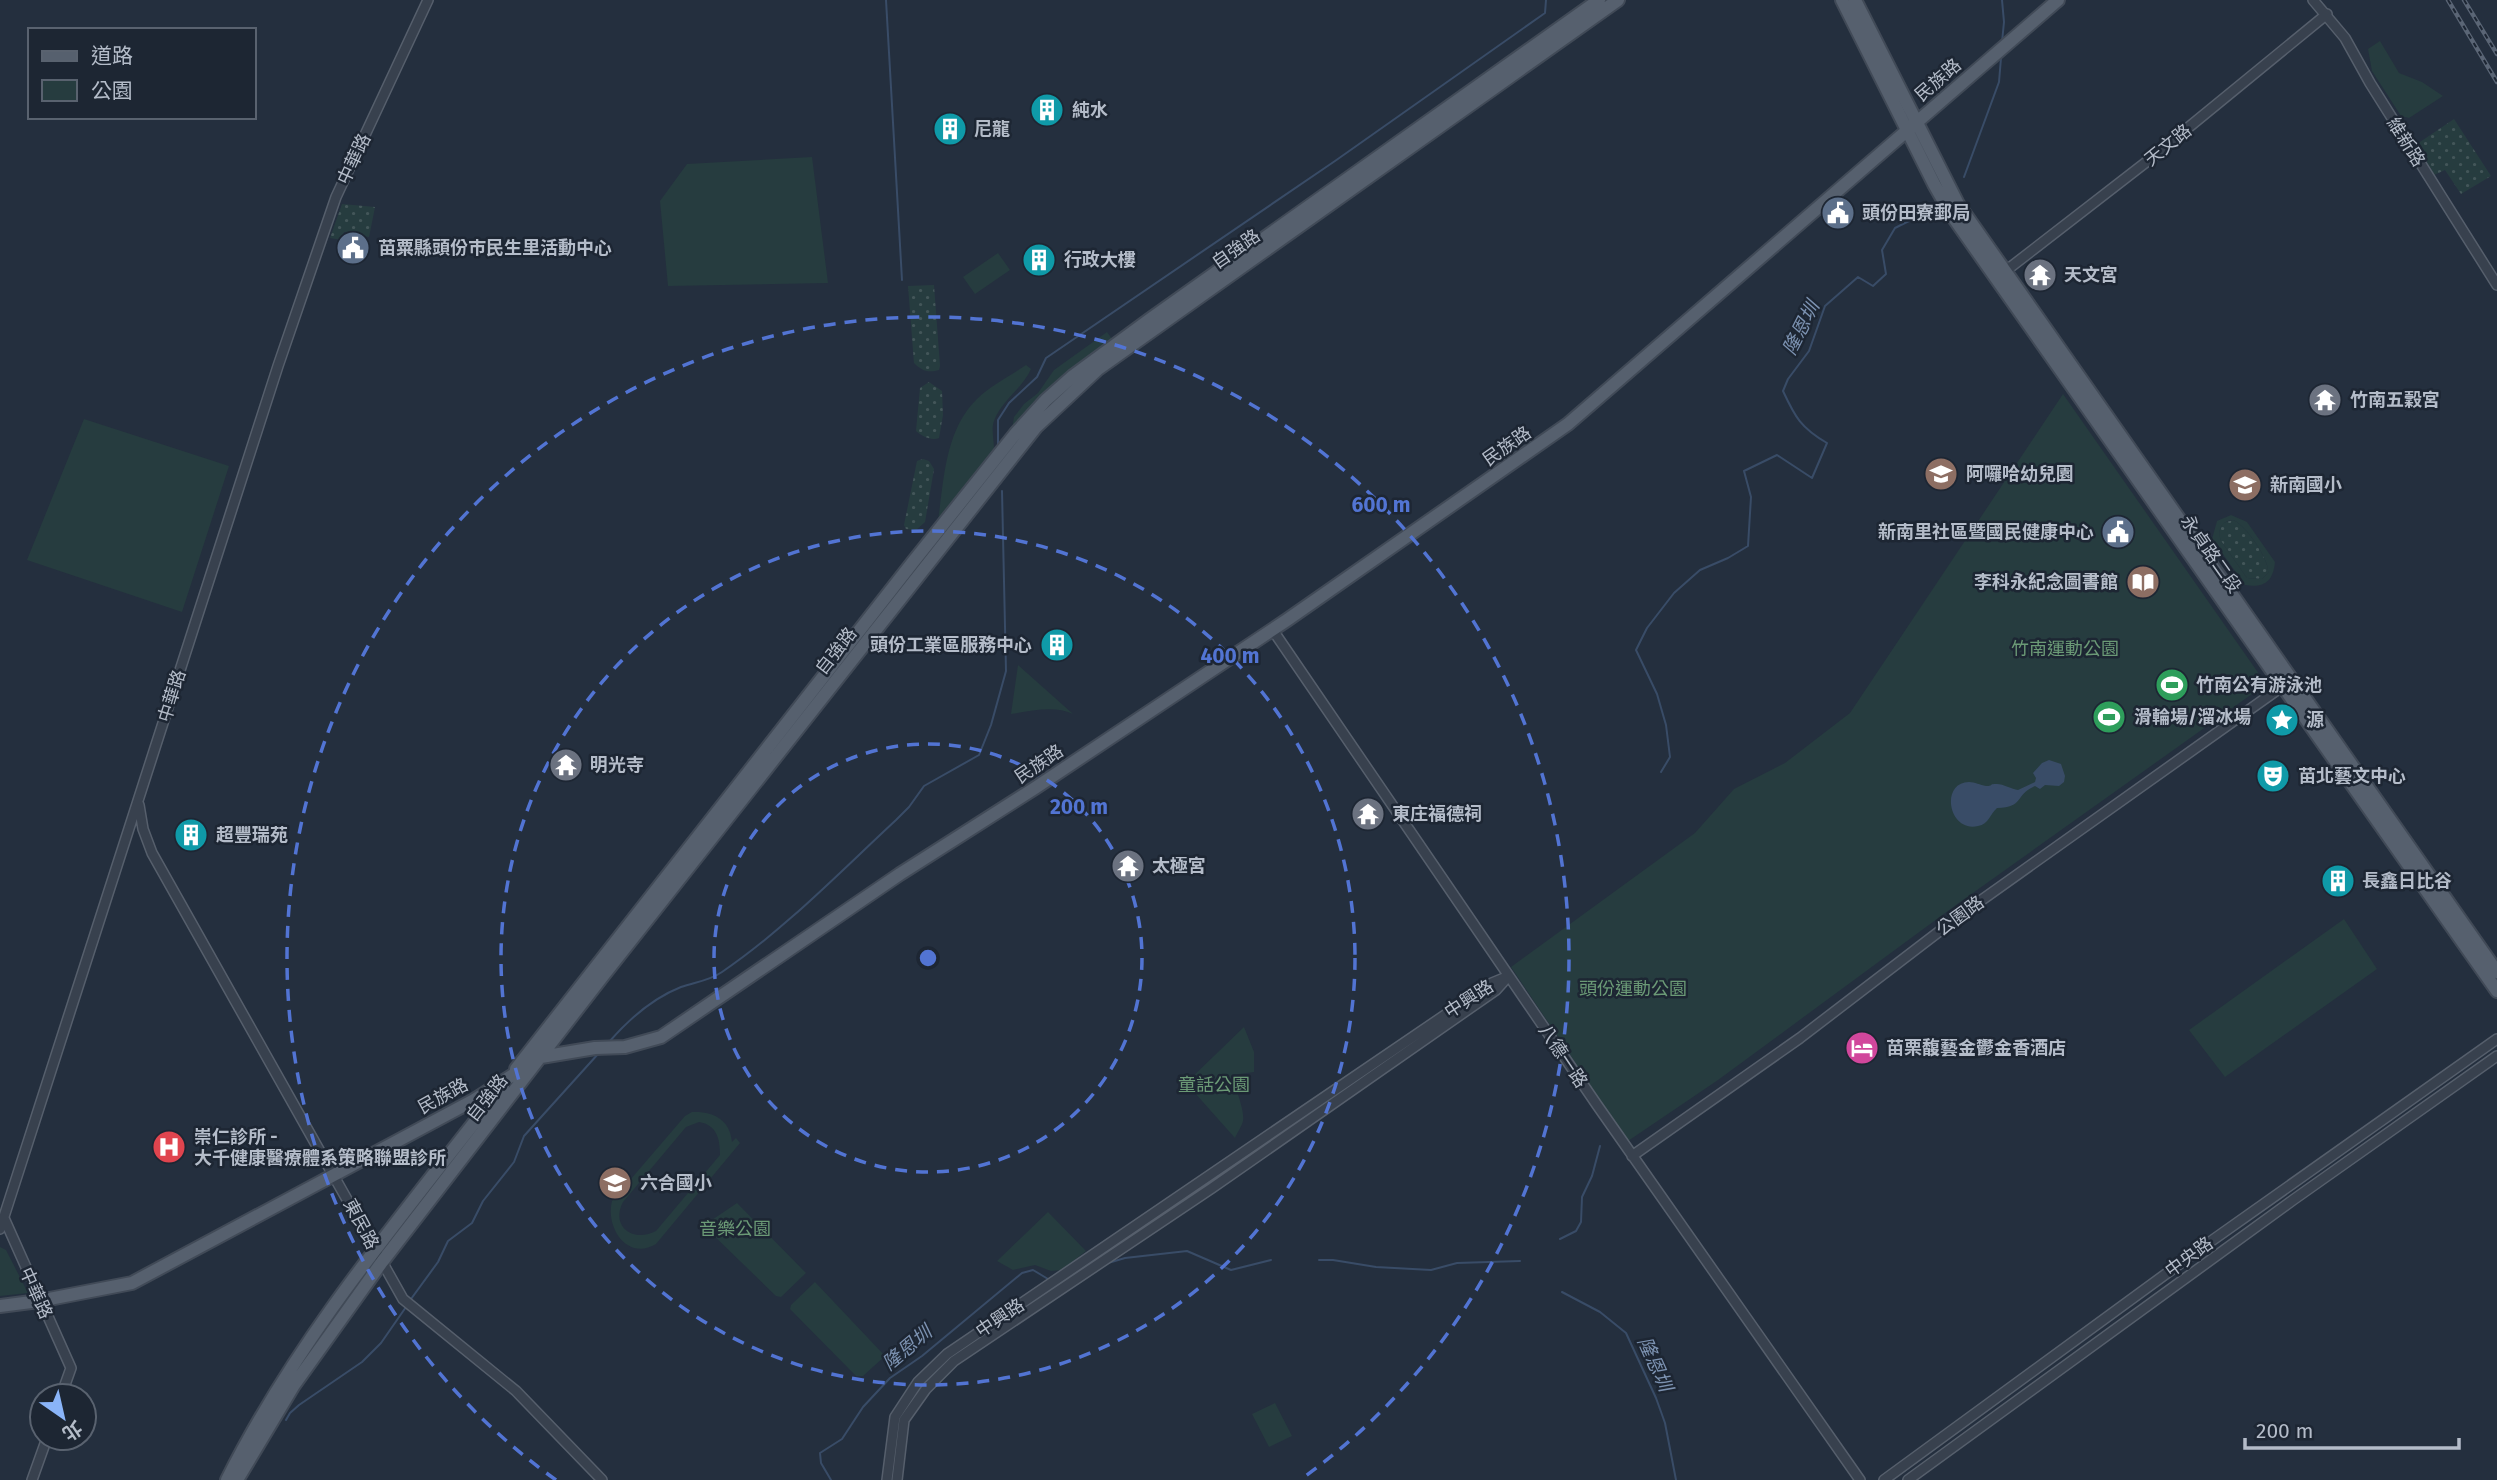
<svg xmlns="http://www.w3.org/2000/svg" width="2497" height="1480" viewBox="0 0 2497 1480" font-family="'Fira Sans','Noto Sans TC',sans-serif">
  <defs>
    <pattern id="grass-dots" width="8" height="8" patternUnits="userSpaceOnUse" patternTransform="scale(1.75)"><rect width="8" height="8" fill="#263c3f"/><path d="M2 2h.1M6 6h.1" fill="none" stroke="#435659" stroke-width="1.8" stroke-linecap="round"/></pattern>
  </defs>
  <rect width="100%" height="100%" fill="#242f3e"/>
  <path fill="url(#grass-dots)" d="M2454,119L2491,176L2461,194L2445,170L2434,175L2417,144Z
    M342,204L375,207L369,237L344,232L342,240L330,238Z
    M934,285L940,366L939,370C928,373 922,371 914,363L908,286Z
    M929,382L942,391L943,415L939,438C931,441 922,436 916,431L920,388Z
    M923,459L929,461L934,469L925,522L916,530L906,529L904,525L917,461Z
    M2233,520C2245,524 2270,560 2268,573L2262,579L2247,578L2221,541C2218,534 2219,530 2223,523Z"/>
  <path fill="#263c3f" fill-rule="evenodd" d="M2380,41L2399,73L2422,82L2443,96L2409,118L2401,116L2372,71L2368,49Z
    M812,157L828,283L668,286L660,201L687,164Z
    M998,253L1010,270L975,294L963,277Z
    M1107,332L1112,339L1066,376L1012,429L1014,417L1024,404L1038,393L1054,370Z
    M1026,365L1031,369C1022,389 1002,400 994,421C991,428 994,441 994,449L938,521C944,480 945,430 977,399C990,386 1010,376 1026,365Z
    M2063,394L2266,684L1956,905L1718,1080L1628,1141L1511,967L1695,833L1734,789L1785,763L1850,713Z
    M84,419L229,466L182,612L27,560Z
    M2231,515L2247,522L2275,562C2273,582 2264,588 2245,585L2212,539L2217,521ZM2233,520C2245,524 2270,560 2268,573L2262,579L2247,578L2221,541C2217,530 2221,521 2233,520Z
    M1018,665L1073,714C1054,705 1032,711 1011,714Z
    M2344,919L2377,969L2225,1077L2189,1030Z
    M1244,1027L1254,1052V1072L1232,1075C1235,1087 1245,1111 1243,1121C1242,1126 1237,1133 1235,1138L1186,1083Z
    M692,1112C714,1111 730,1120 732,1142L736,1138L740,1143L656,1244C628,1261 605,1228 612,1201L685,1116ZM699,1122C717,1125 720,1139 720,1155L656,1231C634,1243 610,1227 623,1202L686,1127Z
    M737,1203L806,1273L781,1297L776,1296L706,1228V1224Z
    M1048,1212L1086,1251L1062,1270L1051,1271L1035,1265L1013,1270L997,1261Z
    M0,1247L6,1250L28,1293L0,1296Z
    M815,1282L885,1356L863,1376H856L790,1309L791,1305Z
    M1275,1403L1292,1436L1269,1447L1252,1414Z"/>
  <path fill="#394c67" d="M2049,760L2061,764L2065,776L2064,782L2059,786L2045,785L2040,789L2035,786C2014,795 2025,807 1997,808C1990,814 1989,824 1978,826C1948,833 1940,782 1969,782C1975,782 1980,785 1986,786C1995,786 1987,784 1997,784C2003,784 2012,789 2018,790L2035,782L2036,778L2033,773L2042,763Z"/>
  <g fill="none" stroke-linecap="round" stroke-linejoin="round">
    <path stroke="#394c67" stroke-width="2" d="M886,0L902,280
      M2002,0L2004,22L2002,42
      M1964,177L1999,82L2001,58
      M998,444V420L1009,403L1037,377L1046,358L1335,161L1545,13L1546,0
      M1661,772L1670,757L1666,725L1657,694L1636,650L1647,628L1674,593L1700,570L1728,558L1748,546L1751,497L1744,471L1777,455L1812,478L1827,443C1801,428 1795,417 1783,391L1788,379L1809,351L1825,306L1858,277L1873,286L1886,274L1882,250L1895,228L1927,212
      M609,1042C629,1019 653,998 681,987C695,982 709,981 722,972C785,929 840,872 896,820L909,807L924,786L979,755L991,725L1006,671L1002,491
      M1560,1239L1576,1231L1581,1222L1582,1197L1592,1176L1600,1146
      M1319,1260H1333L1376,1267L1431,1270L1457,1263L1520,1261
      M1108,1263L1125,1258L1187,1251L1231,1270L1271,1260
      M1562,1292L1600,1312L1626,1333L1656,1398L1665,1423L1676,1480
      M411,1299L438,1262L448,1241L472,1223L483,1201L514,1162L524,1136L598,1054
      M286,1420L290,1413L299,1405L362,1362L381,1343L406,1307
      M831,1480L821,1463L820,1453L842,1439L863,1407L890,1378L922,1356L1022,1273L1033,1270L1048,1279"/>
    <defs>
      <path id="minor" d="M2313,0L2345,38L2370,83L2497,285
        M2003,273L2145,163L2327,14
        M1272,629L1597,1105L1860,1480
        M139,805L143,829L152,853L403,1299L516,1391L602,1480
        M1632,1156L1800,1038L1962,914L2287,683
        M4,1218L71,1368L61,1396
        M0,1229L278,366L336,197L428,0
        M32,1480L47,1438
        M887,1480L895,1417L918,1382L947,1354L1492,983L1509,976
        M897,1480L904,1420L926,1389L954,1361L1212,1188L1496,990L1505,980
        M1884,1480L2200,1249L2497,1039
        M1908,1480L2293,1200L2497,1056"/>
      <path id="major" d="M1842,0L1934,184L1951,214L2497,991
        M1855,0L1958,204L2497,972
        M516,1069L913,562L1016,433L1046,400L1073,376L1149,320L1599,0
        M0,1306L39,1301L132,1283L474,1100L541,1057L595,1048L625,1047L661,1037L900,874L1035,788L1287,620L1568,424L2058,0
        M227,1480C298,1337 405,1212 503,1086
        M237,1480L294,1385L382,1262L602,977L1036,427L1098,369L1618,0"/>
    </defs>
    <use href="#minor" stroke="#565f6c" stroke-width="12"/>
    <use href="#major" stroke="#414a57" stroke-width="16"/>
    <use href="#minor" stroke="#38414e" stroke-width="9"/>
    <use href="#major" stroke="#56606e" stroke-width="12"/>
    <defs>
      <path id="rail" d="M2448,0L2497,82
        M2464,0L2497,54"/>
    </defs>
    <use href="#rail" stroke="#5a6575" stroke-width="4.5"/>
    <use href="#rail" stroke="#1d2633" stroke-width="2" stroke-dasharray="5" stroke-linecap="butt"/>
  </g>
  <g fill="none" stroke="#5274d3" stroke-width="3.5" stroke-dasharray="12 9">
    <circle cx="928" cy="958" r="214"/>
    <circle cx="928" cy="958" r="427"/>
    <path d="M556 1480A641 641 0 1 1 1300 1480"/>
  </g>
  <defs>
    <symbol id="building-disc" viewBox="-11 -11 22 22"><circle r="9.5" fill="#0f9aa8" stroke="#1d2633"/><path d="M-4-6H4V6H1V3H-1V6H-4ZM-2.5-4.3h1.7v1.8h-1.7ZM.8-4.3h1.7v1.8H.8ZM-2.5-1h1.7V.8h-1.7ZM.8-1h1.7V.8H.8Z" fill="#fff"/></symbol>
    <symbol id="civic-disc" viewBox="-11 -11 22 22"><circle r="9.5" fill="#5c6f8a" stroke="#1d2633"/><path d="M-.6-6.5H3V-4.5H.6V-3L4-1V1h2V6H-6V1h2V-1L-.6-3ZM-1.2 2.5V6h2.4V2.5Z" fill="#fff"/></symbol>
    <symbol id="temple-disc" viewBox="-11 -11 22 22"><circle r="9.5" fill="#6b7280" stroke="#1d2633"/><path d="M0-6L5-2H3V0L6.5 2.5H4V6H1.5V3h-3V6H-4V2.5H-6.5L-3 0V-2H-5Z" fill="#fff"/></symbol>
    <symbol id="school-disc" viewBox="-11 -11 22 22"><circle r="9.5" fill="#8d6e63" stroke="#1d2633"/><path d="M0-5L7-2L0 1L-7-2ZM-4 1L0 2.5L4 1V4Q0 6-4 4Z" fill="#fff"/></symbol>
    <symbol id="library-disc" viewBox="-11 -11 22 22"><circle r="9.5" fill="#8d6e63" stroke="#1d2633"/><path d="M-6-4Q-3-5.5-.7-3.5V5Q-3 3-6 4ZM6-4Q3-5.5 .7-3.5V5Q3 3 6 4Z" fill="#fff"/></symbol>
    <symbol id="stadium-disc" viewBox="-11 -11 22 22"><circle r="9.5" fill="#2e9e5b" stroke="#1d2633"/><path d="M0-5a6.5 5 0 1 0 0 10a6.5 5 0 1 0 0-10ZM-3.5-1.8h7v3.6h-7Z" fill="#fff"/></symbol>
    <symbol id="sight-disc" viewBox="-11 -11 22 22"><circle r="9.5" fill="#0f9aa8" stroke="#1d2633"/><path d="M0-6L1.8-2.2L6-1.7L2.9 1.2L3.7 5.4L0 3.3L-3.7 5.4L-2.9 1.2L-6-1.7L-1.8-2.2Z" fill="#fff"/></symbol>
    <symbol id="theatre-disc" viewBox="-11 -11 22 22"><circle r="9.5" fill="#0f9aa8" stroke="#1d2633"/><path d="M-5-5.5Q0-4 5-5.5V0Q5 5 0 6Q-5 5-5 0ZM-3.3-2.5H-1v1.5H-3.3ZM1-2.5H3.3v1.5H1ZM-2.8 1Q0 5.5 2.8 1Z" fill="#fff"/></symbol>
    <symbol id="hotel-disc" viewBox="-11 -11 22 22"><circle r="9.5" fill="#d1479c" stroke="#1d2633"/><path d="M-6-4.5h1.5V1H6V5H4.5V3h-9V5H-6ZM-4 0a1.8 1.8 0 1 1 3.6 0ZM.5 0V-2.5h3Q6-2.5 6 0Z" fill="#fff"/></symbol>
    <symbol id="hospital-disc" viewBox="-11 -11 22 22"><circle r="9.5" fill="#e0444e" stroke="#1d2633"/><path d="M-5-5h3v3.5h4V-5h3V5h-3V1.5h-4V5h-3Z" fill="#fff"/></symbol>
  </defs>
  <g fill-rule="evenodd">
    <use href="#building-disc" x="1028" y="91" width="38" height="38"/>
    <use href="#building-disc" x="931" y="110" width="38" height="38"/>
    <use href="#civic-disc" x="1819" y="194" width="38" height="38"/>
    <use href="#civic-disc" x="334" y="229" width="38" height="38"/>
    <use href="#building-disc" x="1020" y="241" width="38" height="38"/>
    <use href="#temple-disc" x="2021" y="256" width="38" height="38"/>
    <use href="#temple-disc" x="2306" y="381" width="38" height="38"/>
    <use href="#school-disc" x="1922" y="455" width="38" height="38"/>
    <use href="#school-disc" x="2226" y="466" width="38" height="38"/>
    <use href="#civic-disc" x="2099" y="513" width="38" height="38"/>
    <use href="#library-disc" x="2124" y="563" width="38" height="38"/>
    <use href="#building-disc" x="1038" y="626" width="38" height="38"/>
    <use href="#stadium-disc" x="2153" y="666" width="38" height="38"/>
    <use href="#stadium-disc" x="2090" y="698" width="38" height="38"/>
    <use href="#sight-disc" x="2263" y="701" width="38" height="38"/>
    <use href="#temple-disc" x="547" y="746" width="38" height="38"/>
    <use href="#theatre-disc" x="2254" y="757" width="38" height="38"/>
    <use href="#temple-disc" x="1349" y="795" width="38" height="38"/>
    <use href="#building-disc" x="172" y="816" width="38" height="38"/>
    <use href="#temple-disc" x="1109" y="847" width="38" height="38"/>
    <use href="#building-disc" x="2319" y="862" width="38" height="38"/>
    <use href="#hotel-disc" x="1843" y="1029" width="38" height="38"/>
    <use href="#hospital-disc" x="150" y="1128" width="38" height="38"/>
    <use href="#school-disc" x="596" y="1164" width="38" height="38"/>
  </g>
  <g text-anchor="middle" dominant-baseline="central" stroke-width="5" stroke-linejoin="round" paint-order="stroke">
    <g font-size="18" fill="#b4bcc9" stroke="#1d2633">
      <text transform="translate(1938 80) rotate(-41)">民族路</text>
      <text transform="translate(2406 142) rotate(58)">維新路</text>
      <text transform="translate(2168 145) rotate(-39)">天文路</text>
      <text transform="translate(354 159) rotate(-65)">中華路</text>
      <text transform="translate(1236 249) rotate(-35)">自強路</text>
      <text transform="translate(1507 446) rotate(-35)">民族路</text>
      <text transform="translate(2211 554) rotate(55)">永貞路二段</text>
      <text transform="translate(836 651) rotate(-52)">自強路</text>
      <text transform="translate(172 696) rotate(-73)">中華路</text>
      <text transform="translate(1039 764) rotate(-34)">民族路</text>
      <text transform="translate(1960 916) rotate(-36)">公園路</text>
      <text transform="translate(1469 999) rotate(-33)">中興路</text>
      <text transform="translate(1563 1056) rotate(56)">八德一路</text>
      <text transform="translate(443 1096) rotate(-29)">民族路</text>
      <text transform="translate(487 1098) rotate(-52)">自強路</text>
      <text transform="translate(361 1224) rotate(62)">東民路</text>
      <text transform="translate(2189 1257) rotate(-36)">中央路</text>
      <text transform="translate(36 1293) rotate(66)">中華路</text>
      <text transform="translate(1000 1318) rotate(-34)">中興路</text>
    </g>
    <g font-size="18" font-weight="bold" fill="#b4bcc9" stroke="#1d2633" text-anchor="start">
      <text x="1072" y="110">純水</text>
      <text x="974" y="129">尼龍</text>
      <text x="1862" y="213">頭份田寮郵局</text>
      <text x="378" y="248">苗粟縣頭份巿民生里活動中心</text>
      <text x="1064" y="260">行政大樓</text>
      <text x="2064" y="275">天文宮</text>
      <text x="2350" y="400">竹南五穀宮</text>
      <text x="1966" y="474">阿囉哈幼兒園</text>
      <text x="2270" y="485">新南國小</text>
      <text x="2094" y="532" text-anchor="end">新南里社區暨國民健康中心</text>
      <text x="2118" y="582" text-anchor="end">李科永紀念圖書館</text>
      <text x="1032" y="645" text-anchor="end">頭份工業區服務中心</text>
      <text x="2196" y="685">竹南公有游泳池</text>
      <text x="2134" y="717">滑輪場/溜冰場</text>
      <text x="2306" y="720">源</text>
      <text x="590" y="765">明光寺</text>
      <text x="2298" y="776">苗北藝文中心</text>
      <text x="1392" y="814">東庄福德祠</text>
      <text x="216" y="835">超豐瑞苑</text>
      <text x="1152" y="866">太極宮</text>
      <text x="2362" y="881">長鑫日比谷</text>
      <text x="1886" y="1048">苗栗馥藝金鬱金香酒店</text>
      <text x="194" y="1137">崇仁診所 -<tspan x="194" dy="21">大千健康醫療體系策略聯盟診所</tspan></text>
      <text x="640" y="1183">六合國小</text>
    </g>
    <g font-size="18" fill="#6b9a76" stroke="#1d2633">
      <text x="2065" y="649">竹南運動公園</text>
      <text x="1633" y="989">頭份運動公園</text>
      <text x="1214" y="1085">童話公園</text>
      <text x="735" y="1229">音樂公園</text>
    </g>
    <g font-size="19" font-style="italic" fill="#7c92b1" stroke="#1d2633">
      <text transform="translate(1801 328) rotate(-63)">隆恩圳</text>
      <text transform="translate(907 1348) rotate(-40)">隆恩圳</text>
      <text transform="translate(1655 1364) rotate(66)">隆恩圳</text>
    </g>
  </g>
  <circle cx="928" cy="958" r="10" fill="#5274d3" stroke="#1d2633" stroke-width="3.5"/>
  <g font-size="21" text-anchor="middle" font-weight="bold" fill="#5274d3" stroke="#1d2633" stroke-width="5" stroke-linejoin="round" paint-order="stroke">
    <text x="1381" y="512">600 m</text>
    <text x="1230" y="663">400 m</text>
    <text x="1079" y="814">200 m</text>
  </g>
  <rect x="28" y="28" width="228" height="91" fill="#1d2633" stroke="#59626f" stroke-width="2"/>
  <rect x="42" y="51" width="35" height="10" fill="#56606e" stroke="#59626f" stroke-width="2"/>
  <text x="91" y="63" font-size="21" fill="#b4bcc9">道路</text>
  <rect x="42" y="80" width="35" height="21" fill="#263c3f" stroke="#59626f" stroke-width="2"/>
  <text x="91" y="98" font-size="21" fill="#b4bcc9">公園</text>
  <g transform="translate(63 1417) rotate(146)"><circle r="33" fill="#1d2633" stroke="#59626f" stroke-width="2"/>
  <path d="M0-5L12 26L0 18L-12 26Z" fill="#8ab4f8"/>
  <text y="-10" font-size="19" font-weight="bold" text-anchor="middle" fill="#b4bcc9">北</text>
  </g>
  <path d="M2245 1438v10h214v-10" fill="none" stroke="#b4bcc9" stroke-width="3.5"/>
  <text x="2256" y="1438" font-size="21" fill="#b4bcc9" stroke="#1d2633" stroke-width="5" paint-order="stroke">200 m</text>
</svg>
